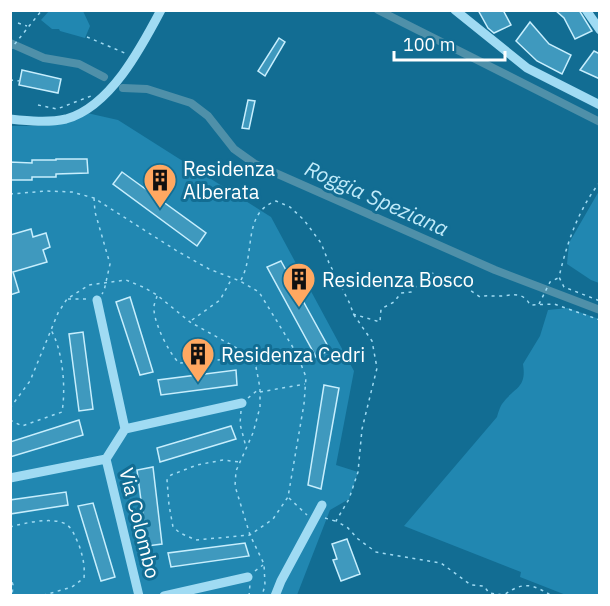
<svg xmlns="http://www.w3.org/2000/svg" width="610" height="606" viewBox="0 0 610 606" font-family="'IBM Plex Sans',sans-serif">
  <rect width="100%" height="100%" fill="#126d93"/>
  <path fill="#2187b1" d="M80,11H83L90,26L85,38L60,31L59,29H52L41,20L49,11Z
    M87,113L118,120L271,217L354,371L336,465L358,472L349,499L330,510L297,595L11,596V126H49Z
    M599,191L600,283H599L591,280L567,264L569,243Z
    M568,308L599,319V595H566L520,577L521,572L404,526L497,417C498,413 500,407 502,404C514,387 527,389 523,364L540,336L548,310Z"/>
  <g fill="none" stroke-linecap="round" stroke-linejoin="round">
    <path stroke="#4f90a9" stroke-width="8" d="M378,10L600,122
      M10,43L44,58L79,64L104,77
      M123,88L147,89L191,103L208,116L234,149L255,164L495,270L600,310"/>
  </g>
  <path fill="#3f99be" stroke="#c7eefd" stroke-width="1.5" d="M478,10H503L511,25L494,33L488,28Z
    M555,10H579L592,31L575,39L564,18Z
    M530,22L549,44L571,55L562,74L537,61L516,41Z
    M279,38L285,42L265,76L258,71Z
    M594,51L600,54V79L580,70Z
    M22,70L61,79L58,93L19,85Z
    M248,100L255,101L249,129L242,128Z
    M56,159H87L88,173L56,174V177H32V180H10V162L32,163V160H56Z
    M122,172L206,233L197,246L113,184Z
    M31,229L33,237L46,233L50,247L43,250L47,262L13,272L19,292L10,295V235Z
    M281,261L330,350L316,357L267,267Z
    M130,297L153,372L140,375L116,302Z
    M83,332L93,409L79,411L69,334Z
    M236,370L237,385L161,395L158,380Z
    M324,385L339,388L321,489L308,485Z
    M79,420L83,435L10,457V442Z
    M231,426L236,439L160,462L157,448Z
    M153,467L162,544L147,546L137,470Z
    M66,492L68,505L10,514V500Z
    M93,503L115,577L101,581L78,506Z
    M347,539L360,574L341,581L333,560L337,559L332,544Z
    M245,543L249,556L171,567L168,553Z"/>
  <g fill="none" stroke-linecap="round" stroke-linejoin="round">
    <path stroke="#a0dbf3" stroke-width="1.5" stroke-dasharray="3 4.5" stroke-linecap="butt" d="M83,11L84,10
      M18,23L27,26
      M87,37L127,54
      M10,50L42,10
      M10,80L20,81
      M38,105L57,109L91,96
      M600,182C578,210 567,243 559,277L564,287L600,301
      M10,194L47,191L72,192L94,198L177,251L209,269L240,281L259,292L297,354L306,377L304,404L288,497L273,519L250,535L196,540L180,533L173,527L169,505L167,480L171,475L197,465L223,460L240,462
      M94,198L95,212L110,264L104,291L102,294
      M241,280C256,252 242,213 276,201L290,207L304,220L321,243L329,263L349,302L354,315L372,341L377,368L362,429L358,472L349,499L336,521L348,528L358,539L376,552L441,563L471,585L484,586L489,593L504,595C523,581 533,584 552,596
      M157,296C156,300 153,306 154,310C155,325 169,353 179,363L229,359L241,352
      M68,299H87
      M539,304L550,282L558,278
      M353,314L380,322L381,309L394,302L401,293L411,292L429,273C449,274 464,286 480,297C487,295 489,296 495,296C509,297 522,289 530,305L554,304L600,320
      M192,320L220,300L231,280
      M260,392L305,384
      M248,398L259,389
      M10,408L30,381L58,313L67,299L89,285L126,280L143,287L157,295L190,322L242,351L256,367L260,388V407L253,433L236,471L235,486L250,535L264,564L265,585L262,596
      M241,411L240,424L246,447
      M10,420L22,426L62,412C66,388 63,351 51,330
      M289,498L307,515
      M325,518L335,521
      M10,527C24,523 55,516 67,525C73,529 76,539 79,545C83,557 85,566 84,578L72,587L41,596
      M255,571L263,565
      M10,575L13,585L12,596
      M249,596L250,584"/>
    <path stroke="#a0dbf3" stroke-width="9" d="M455,10L527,68L600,105
      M586,10L600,30
      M10,119C29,121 48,123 66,119C110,107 141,48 161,10
      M97,300L125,429L106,459L139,596
      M125,429L242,403
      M10,478L106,459
      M164,596L248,577
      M275,596L281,581L322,505"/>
  </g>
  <defs>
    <symbol id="building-pin" viewBox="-11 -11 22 30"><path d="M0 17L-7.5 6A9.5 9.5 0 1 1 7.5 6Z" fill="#ffa861" stroke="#126d93"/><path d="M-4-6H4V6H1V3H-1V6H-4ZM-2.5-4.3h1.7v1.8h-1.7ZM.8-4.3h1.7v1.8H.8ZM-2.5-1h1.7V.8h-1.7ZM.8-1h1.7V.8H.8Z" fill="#111"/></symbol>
  </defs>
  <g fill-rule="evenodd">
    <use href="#building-pin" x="141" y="161" width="38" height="52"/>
    <use href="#building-pin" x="280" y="260" width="38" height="52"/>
    <use href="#building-pin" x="179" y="335" width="38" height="52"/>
  </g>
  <g text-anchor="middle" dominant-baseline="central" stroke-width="6" stroke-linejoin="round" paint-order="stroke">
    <g font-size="20" fill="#fff" stroke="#126d93" text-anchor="start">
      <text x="183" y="168">Residenza<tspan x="183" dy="23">Alberata</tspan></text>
      <text x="322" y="279">Residenza Bosco</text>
      <text x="221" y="354">Residenza Cedri</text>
    </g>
    <g font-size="20" fill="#fff" stroke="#126d93">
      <text transform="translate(140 523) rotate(76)">Via Colombo</text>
    </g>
    <g font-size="21" font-style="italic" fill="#c1ebfa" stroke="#126d93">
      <text transform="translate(377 198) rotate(24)">Roggia Speziana</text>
    </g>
  </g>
  <rect width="610" height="606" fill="none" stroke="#ffffff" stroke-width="24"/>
  <path d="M394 51v9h111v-9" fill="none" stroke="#ffffff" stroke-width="3"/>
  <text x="403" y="51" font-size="18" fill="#ffffff" stroke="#126d93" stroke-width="4.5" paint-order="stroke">100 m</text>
</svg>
